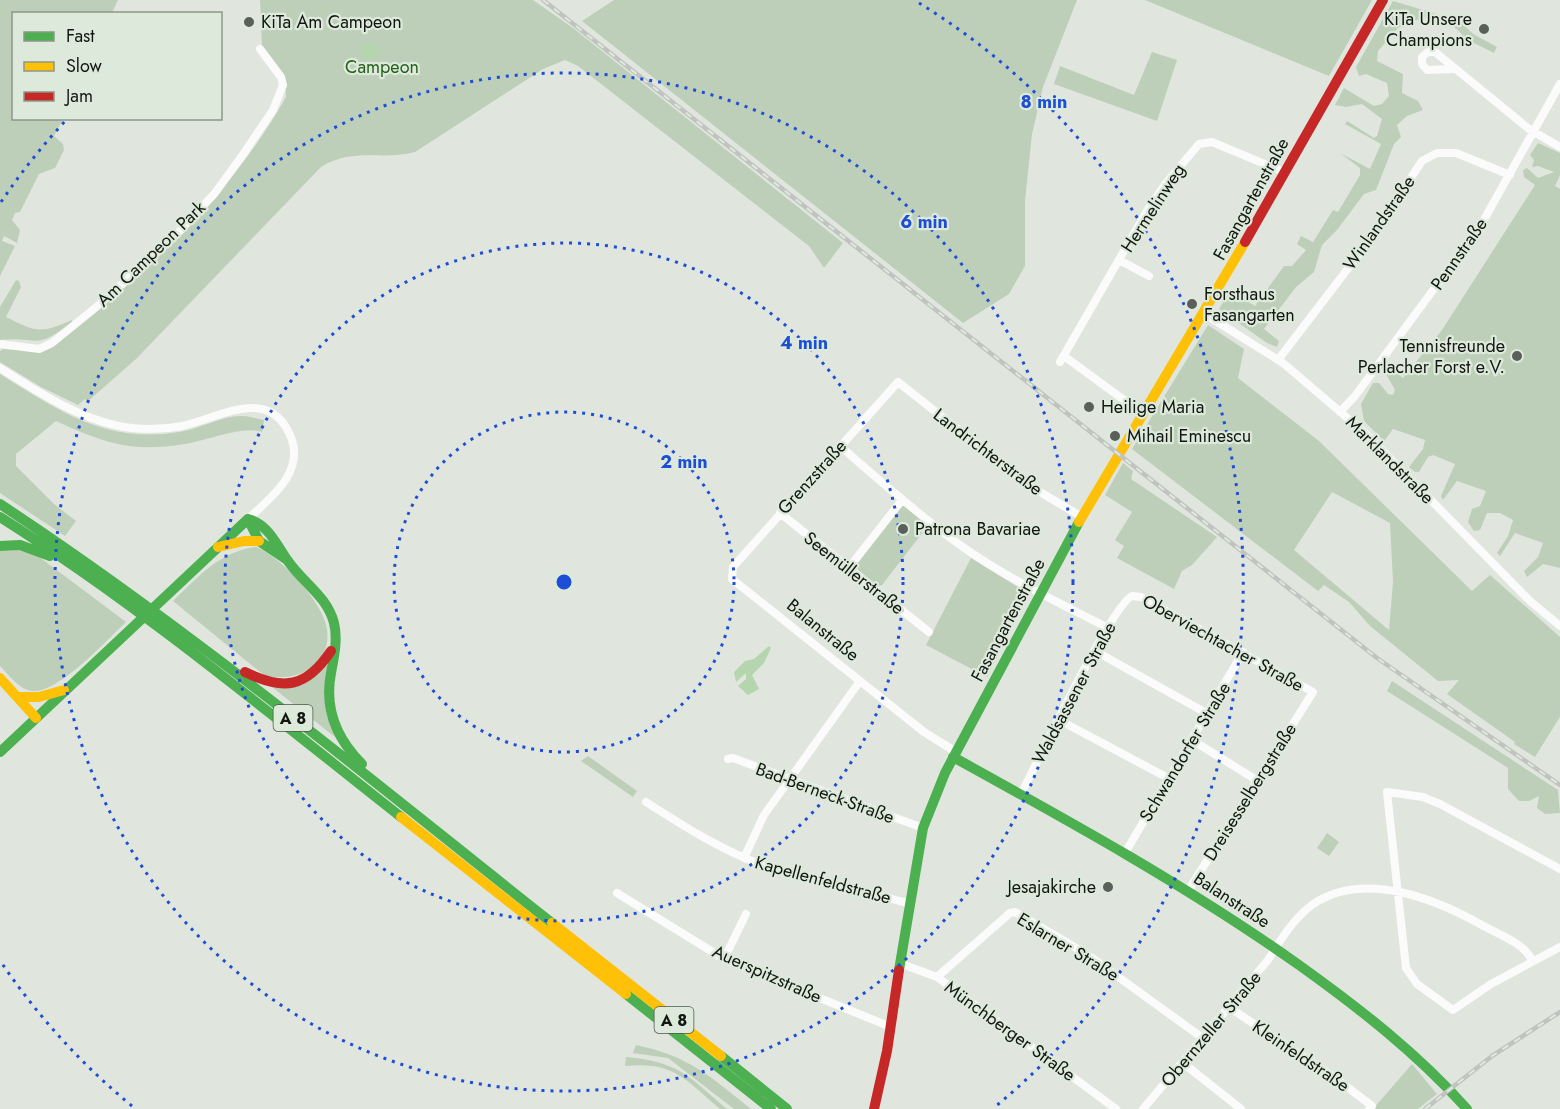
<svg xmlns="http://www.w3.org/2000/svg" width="1560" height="1109" viewBox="0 0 1560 1109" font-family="Jost,sans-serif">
  <rect width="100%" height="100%" fill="#e0e6de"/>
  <path fill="#bdcfb9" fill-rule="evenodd" d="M0,0H118L112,13L14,14V118L63,119L54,136L63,144L64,150L55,168L39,174L20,212L15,213L12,220L20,230L17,243L4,236L2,241L15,246L0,276Z
    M260,0H533L573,28L843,243L824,268L809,246L578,66L565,60L543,69L415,152C382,161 354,147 321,167L136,359L87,402L85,399L78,405L41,387L0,362V351L3,349L41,352L52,347C143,277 229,198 286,97L285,79L262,47Z
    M614,0H1077L1043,87L1032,134L1025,201V266L1009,294L963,323L582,21Z
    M1145,0H1372L1329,76Z
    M1393,1L1460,21L1473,34L1497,47L1494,53L1468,40L1448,21L1422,18L1398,28L1378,51L1377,61L1403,74L1402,93L1418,101L1423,110L1407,116L1397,125L1401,137L1394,144L1376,190L1364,194L1337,230L1322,245L1314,272L1296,287L1264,329L1279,341L1277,347L1267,343L1219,309L1230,290L1255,306L1284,266H1292L1306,250L1297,244L1301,236L1313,242L1333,210L1338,212L1360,175V168L1340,153L1370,169L1381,144L1345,124L1347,121L1374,138L1377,136L1382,119L1362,104L1346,107L1335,105L1344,88L1374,106L1382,104L1389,96L1387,83L1366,74L1359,76L1356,67Z
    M1152,52L1177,60L1157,121L1054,84L1060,66L1134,95Z
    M1538,143L1560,153V175L1555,186L1560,189V568L1543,564L1527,577L1524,571L1538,557L1543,543L1515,533L1500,556L1497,553L1508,536L1513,520L1500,513H1487L1480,530L1474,531L1468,522L1472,509L1480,506L1486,491L1457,481L1443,500L1441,496L1455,464L1433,455L1428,457L1419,472H1415L1409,467L1423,449L1425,440L1393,429L1384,441L1364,421L1361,404L1373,383H1379L1388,394L1393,395L1395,390L1385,372L1389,367L1403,378L1442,330L1535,185L1524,177L1523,170L1527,168L1538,178L1554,172L1538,166L1532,167L1534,160L1530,155Z
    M16,280L19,281L21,287L6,317C36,332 40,334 72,320V322C33,352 41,336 0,340V307Z
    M1208,325L1244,349L1238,378L1319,441L1472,591L1490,575L1560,637V717L1535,757L1514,744L1515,742L1447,694L1459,680L1438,681L1370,626L1349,602L1324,585L1318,591L1132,449ZM1332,492L1390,523L1393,582L1389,630L1294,550Z
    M0,374C59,411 106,444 179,432C200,429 221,416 242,416C249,416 257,419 264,420L262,432C244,425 205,441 185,444C131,453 104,443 56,421L16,454V466L54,504L76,521L65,536L0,493Z
    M1123,463L1133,471L1131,479L1217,537L1192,565L1182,571L1174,589L1117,558L1124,546L1115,540L1132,512L1105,495Z
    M903,505L926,523L927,527L882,585L875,587L854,571L853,566Z
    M256,547C280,556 324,603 327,629C332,667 296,682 265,676L173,601C198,577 220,551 256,547Z
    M18,550L38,556L126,622C108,639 59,693 33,691C19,690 9,675 0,666V551Z
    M971,558L1029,594L987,677L926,645Z
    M328,665L336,738L272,687Z
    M1392,681L1558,790L1560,813L1545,814L1537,808L1539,796L1529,801H1519L1508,789V768L1387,691Z
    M588,756L637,791L633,797L581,761Z
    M1327,833L1339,842L1329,856L1317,848Z
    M636,1045C689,1056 710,1076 751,1109H734L668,1058L633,1053Z
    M626,1057C680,1062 688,1076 727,1109H720C686,1080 674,1061 625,1066Z
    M1412,1064L1437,1094L1418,1109H1373Z"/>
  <path fill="#b5d5ae" d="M362,44L380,46L379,57L361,62Z
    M769,646L771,648L764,663L752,675L759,689L748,695L738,686L746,679V673L736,682L734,672L745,661L754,659Z"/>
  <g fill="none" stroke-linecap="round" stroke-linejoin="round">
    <path stroke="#fafbfa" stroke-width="8" d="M1454,69L1427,70L1422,64V57L1428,52H1435L1529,129L1560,147
      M1119,260L1149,276
      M1203,313L1283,363L1365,433L1530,601L1560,626
      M0,344L39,349L52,343L100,304L177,234L215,193L244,153L273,110L283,85L281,77L260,49
      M1064,356L1124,400
      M1278,360L1369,241L1422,161L1437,153H1456L1510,175
      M1060,362L1147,211L1166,183L1199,144L1212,142L1284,172
      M0,368C39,393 85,423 132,428C148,430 166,429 182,426C220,418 272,383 292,440C303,474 270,498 248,519
      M1340,412L1355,396L1481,225L1560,84
      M840,446C879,480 918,514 960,545C1006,578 1058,602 1108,628
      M780,513L929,632
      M848,569L902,500
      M1095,651L1208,714
      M1059,720L1168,778
      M1192,740L1258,781
      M956,752L924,732L732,579L733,567L898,382L1030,486L1082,517
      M728,759L733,758L923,828
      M1021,794C1037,763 1111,606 1132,596L1141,597L1313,692L1188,891
      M646,802C685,827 724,852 768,867C813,883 861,890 907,903
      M1125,853L1243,652
      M744,858L764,815L860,681
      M1560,869L1440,804L1423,797L1387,792L1406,968L1417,984L1453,1010L1491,984L1560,947
      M617,893L724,959L891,1027
      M724,959L746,914
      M899,963L937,977L1116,1109
      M937,977L1010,913L1015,912L1088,955L1204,1039
      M1230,1008L1334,1077L1372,1106L1369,1109
      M1183,1063L1241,1109
      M1143,1109L1268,960C1281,939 1297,913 1318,901C1368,872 1435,899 1480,924C1497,934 1523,942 1532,960"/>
    <path stroke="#4caf50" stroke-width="10" d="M0,504C193,631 371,780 552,923
      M0,517C141,606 270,714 401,817
      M0,546L20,545L50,556
      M286,559L259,541L248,519C269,525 276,544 288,561C303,583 327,596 334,623C338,639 334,657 331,673C324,709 337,739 362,764
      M0,752L248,519
      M953,757C1071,822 1189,887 1299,965C1359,1008 1417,1053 1467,1109
      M899,970L923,828L945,773L1079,522
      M626,994L771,1109
      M721,1056L787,1109"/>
    <path stroke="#ffc107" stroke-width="10" d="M1079,522L1245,242
      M218,547L244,541H259
      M0,678L36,718
      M19,697H39L64,690
      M401,817L626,994
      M552,923L721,1056"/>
    <path stroke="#c62828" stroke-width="10" d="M1245,242L1383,0
      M245,672C284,691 306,688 331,651
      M874,1109L887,1051L899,970"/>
    <defs>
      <path id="rail" d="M543,0L1377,658L1560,785
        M1425,1109L1492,1056L1560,1012"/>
    </defs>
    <use href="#rail" stroke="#c1c3c0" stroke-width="4.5"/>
    <use href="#rail" stroke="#ddeadb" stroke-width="2" stroke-dasharray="7" stroke-linecap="butt"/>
  </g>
  <g fill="none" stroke="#1d4ed8" stroke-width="3" stroke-dasharray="3 6">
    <circle cx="564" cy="582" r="170"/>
    <circle cx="564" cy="582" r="339"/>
    <circle cx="564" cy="582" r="509"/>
    <path d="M132 1106A679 679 0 0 1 1 962M1 202A679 679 0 0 1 67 119M919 3A679 679 0 0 1 996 1106"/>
  </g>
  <g fill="#5a5f59" stroke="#ddeadb" stroke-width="2">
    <circle cx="249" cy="22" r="6"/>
    <circle cx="1484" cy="29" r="6"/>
    <circle cx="1192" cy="304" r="6"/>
    <circle cx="1517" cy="356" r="6"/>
    <circle cx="1089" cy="407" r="6"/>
    <circle cx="1115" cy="436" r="6"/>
    <circle cx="903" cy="529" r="6"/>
    <circle cx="1108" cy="887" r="6"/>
  </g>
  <g text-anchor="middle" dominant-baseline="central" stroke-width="4.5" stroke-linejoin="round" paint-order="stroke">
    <g fill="#ddeadb" stroke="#4f564e" stroke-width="1.5">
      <rect x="273.5" y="705" width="39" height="26" rx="4.5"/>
      <rect x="654.5" y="1007" width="39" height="26" rx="4.5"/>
    </g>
    <g font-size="16" font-weight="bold" fill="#121711">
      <text x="293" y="718">A 8</text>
      <text x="674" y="1020">A 8</text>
    </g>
    <g font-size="18" fill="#121711" stroke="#ddeadb" text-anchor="start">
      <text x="1472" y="19" text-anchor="end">KiTa Unsere<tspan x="1472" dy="21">Champions</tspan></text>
      <text x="261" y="22">KiTa Am Campeon</text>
      <text x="1204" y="294">Forsthaus<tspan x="1204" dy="21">Fasangarten</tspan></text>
      <text x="1505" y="346" text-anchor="end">Tennisfreunde<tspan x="1505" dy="21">Perlacher Forst e.V.</tspan></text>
      <text x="1101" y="407">Heilige Maria</text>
      <text x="1127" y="436">Mihail Eminescu</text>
      <text x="915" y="529">Patrona Bavariae</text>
      <text x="1096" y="887" text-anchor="end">Jesajakirche</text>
    </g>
    <g font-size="18" fill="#265f1b" stroke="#ddeadb">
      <text x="382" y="67">Campeon</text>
    </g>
    <g font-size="18" fill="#121711" stroke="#ddeadb">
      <text transform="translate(1251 199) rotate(-61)">Fasangartenstraße</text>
      <text transform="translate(1153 208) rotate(-57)">Hermelinweg</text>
      <text transform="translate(1379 223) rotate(-55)">Winlandstraße</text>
      <text transform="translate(151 254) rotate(-44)">Am Campeon Park</text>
      <text transform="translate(1459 254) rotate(-55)">Pennstraße</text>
      <text transform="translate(988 452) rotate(37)">Landrichterstraße</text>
      <text transform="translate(1390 460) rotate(45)">Marklandstraße</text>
      <text transform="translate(812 477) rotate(-48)">Grenzstraße</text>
      <text transform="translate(854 573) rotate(38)">Seemüllerstraße</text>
      <text transform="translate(1008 620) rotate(-62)">Fasangartenstraße</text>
      <text transform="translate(823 630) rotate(39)">Balanstraße</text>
      <text transform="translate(1223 643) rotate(29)">Oberviechtacher Straße</text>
      <text transform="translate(1074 693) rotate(-62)">Waldsassener Straße</text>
      <text transform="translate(1185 752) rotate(-59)">Schwandorfer Straße</text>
      <text transform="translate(1250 792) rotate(-58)">Dreisesselbergstraße</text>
      <text transform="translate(825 793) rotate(20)">Bad-Berneck-Straße</text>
      <text transform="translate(823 880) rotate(15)">Kapellenfeldstraße</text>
      <text transform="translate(1232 900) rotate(33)">Balanstraße</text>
      <text transform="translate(1068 947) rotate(31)">Eslarner Straße</text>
      <text transform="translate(767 974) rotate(24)">Auerspitzstraße</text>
      <text transform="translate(1211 1029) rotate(-50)">Obernzeller Straße</text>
      <text transform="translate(1010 1031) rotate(36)">Münchberger Straße</text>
      <text transform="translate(1301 1056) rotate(34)">Kleinfeldstraße</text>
    </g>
  </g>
  <circle cx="564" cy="582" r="9" fill="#1d4ed8" stroke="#ddeadb" stroke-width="3"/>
  <g font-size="18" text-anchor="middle" font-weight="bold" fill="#1d4ed8" stroke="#ddeadb" stroke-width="4.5" stroke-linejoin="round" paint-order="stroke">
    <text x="1044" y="108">8 min</text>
    <text x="924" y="228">6 min</text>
    <text x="804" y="349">4 min</text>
    <text x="684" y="468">2 min</text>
  </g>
  <rect x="12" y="12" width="210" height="108" fill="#ddeadb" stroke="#8c968a" stroke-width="1.5"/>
  <rect x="24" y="32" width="30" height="9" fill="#4caf50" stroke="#8c968a" stroke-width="1.5"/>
  <text x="66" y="42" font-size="18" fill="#121711">Fast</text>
  <rect x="24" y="62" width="30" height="9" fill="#ffc107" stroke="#8c968a" stroke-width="1.5"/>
  <text x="66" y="72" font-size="18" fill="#121711">Slow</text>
  <rect x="24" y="92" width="30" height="9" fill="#c62828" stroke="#8c968a" stroke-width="1.5"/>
  <text x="66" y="102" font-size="18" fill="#121711">Jam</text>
</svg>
